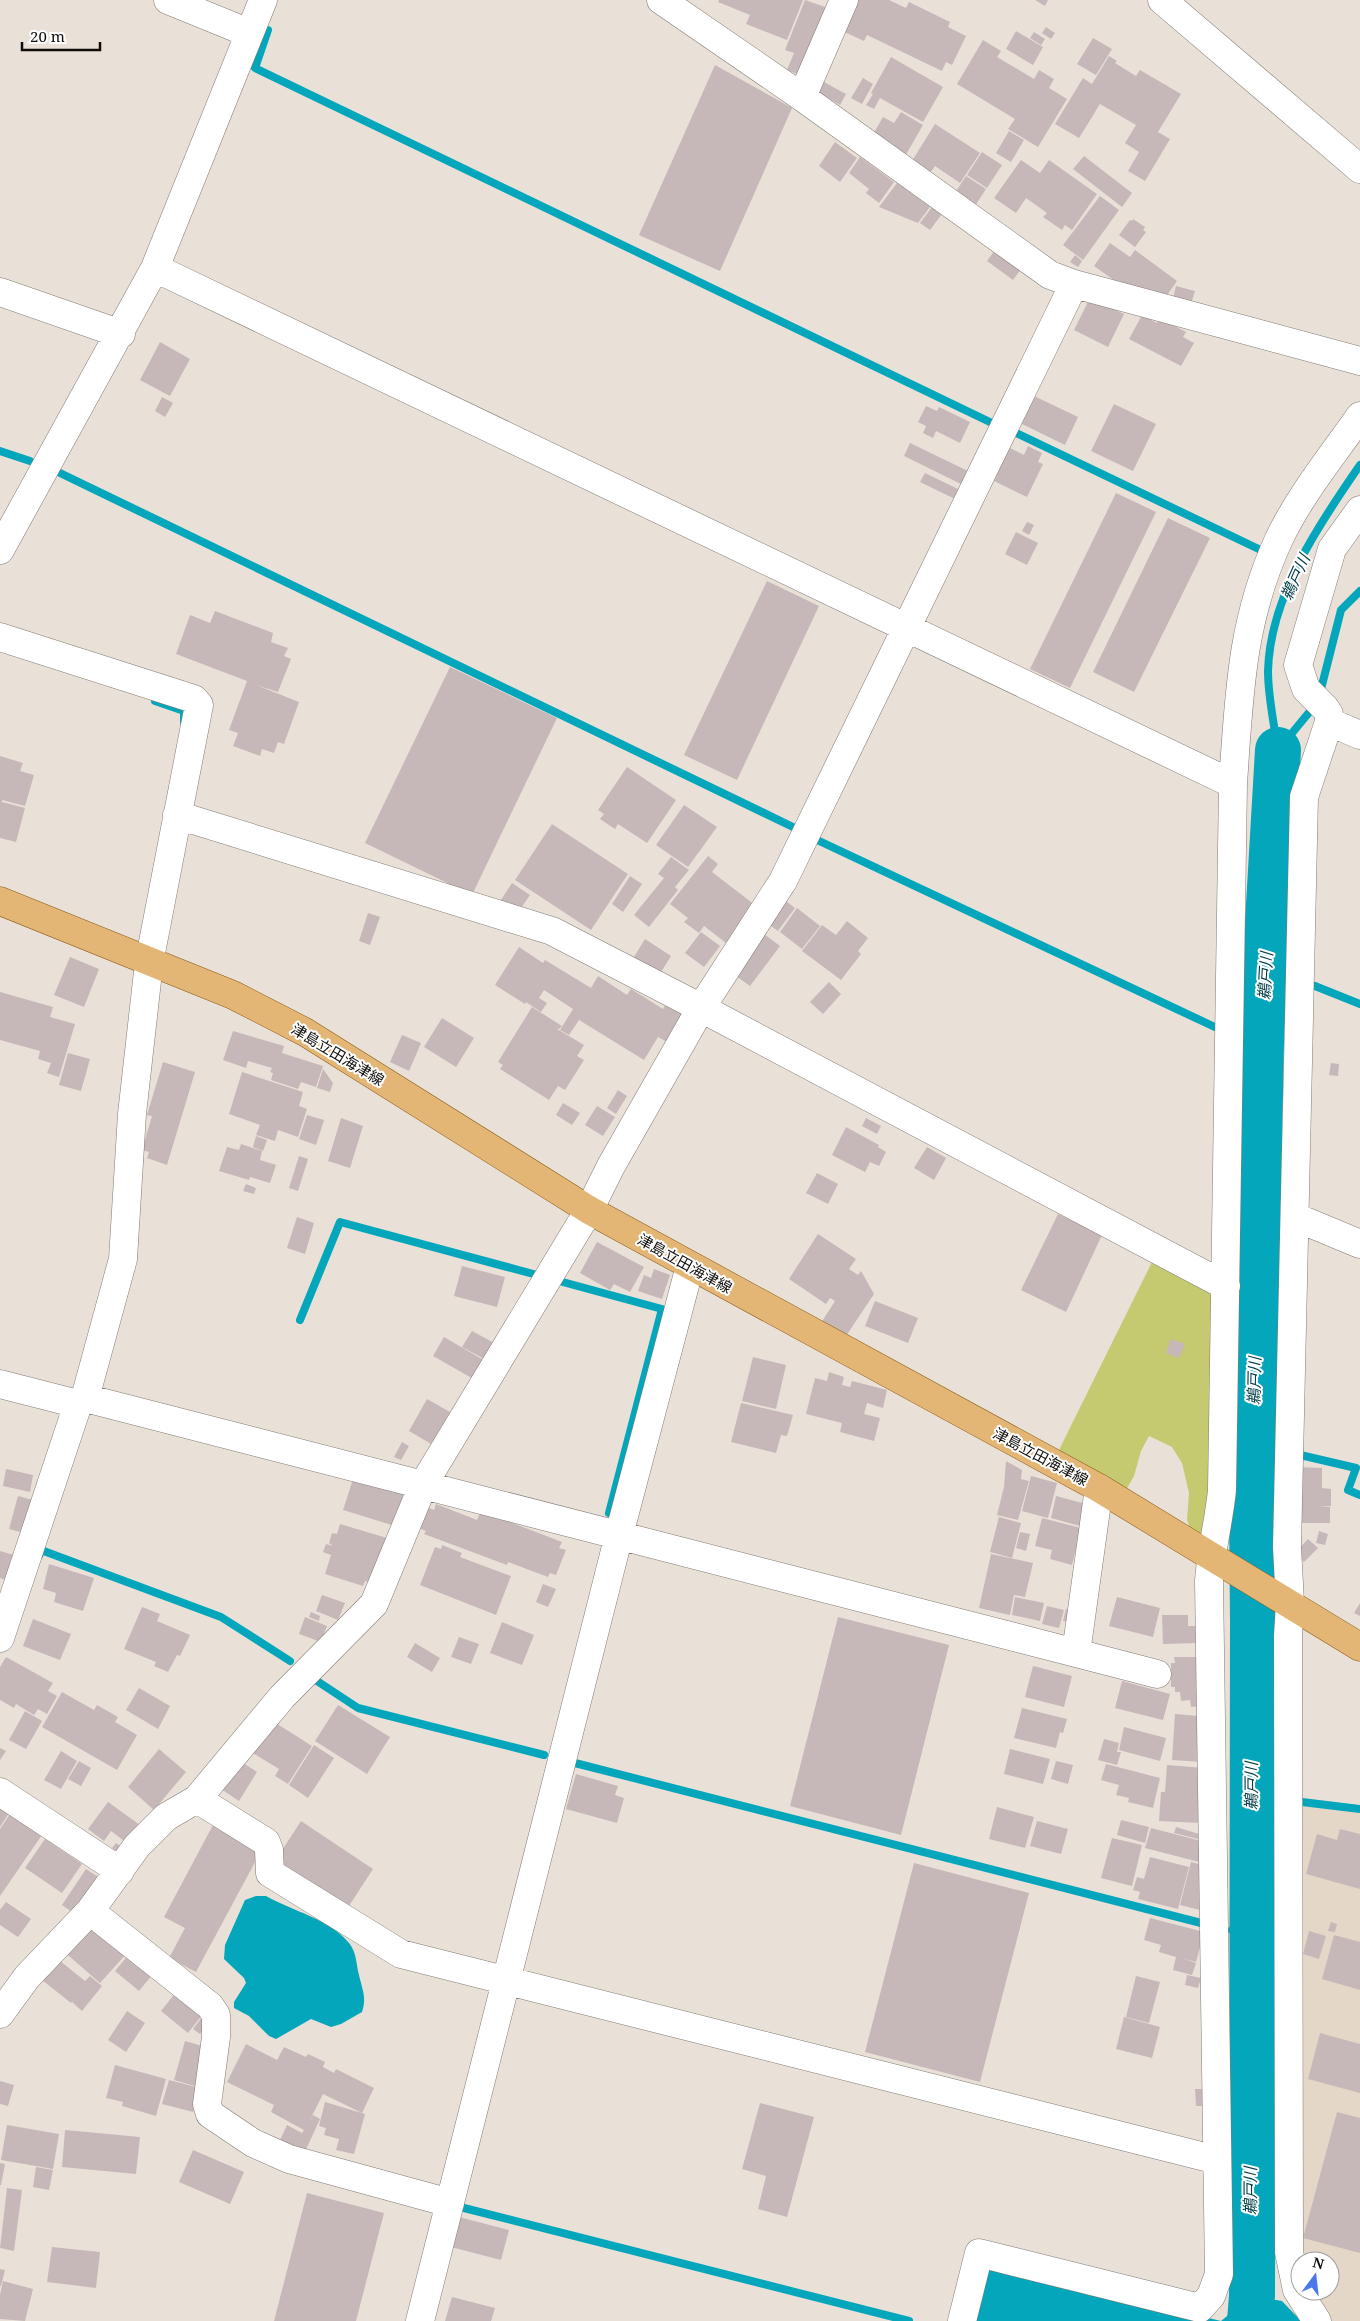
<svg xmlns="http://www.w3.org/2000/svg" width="1360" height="2321" viewBox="0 0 1360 2321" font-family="'Noto Serif','Noto Sans JP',serif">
  <rect width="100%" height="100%" fill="#e9e1d8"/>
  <path fill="#e5d7c8" d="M1298,1805L1360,1811V2321H1329L1312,2291H1330V2261H1302Z"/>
  <path fill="#c5ca71" d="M1152,1262L1219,1296L1217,1491L1204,1536L1190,1528L1187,1520L1189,1493L1182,1463L1172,1447L1149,1436L1141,1451L1134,1476L1126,1490L1059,1450Z"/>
  <path fill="#03a6ba" d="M256,1896H266C292,1911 330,1919 349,1943C357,1953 356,1964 359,1975C362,1989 367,1997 362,2012L341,2024L331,2027L311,2019L276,2039L269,2036L249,2016L234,2008V2002L246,1983L244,1978L224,1959L225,1945L245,1900Z
    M995,2267L1221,2321L1232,2312L1234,2293L1282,2301L1301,2321H974L986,2270Z"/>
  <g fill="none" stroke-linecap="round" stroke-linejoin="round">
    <path stroke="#03a6ba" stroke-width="8" d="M268,30L255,68L994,424
      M1012,431L1267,553
      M0,451L30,461
      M60,473L795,828
      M1320,693L1341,610L1360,591
      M155,701L184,711V722
      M1278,750C1274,724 1268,697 1268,671C1270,596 1319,524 1360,465
      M1278,750L1316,704
      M815,839L1219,1029
      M1315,986L1360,1004
      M1252,1041L1261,1042
      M559,1281L662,1309L609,1513
      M1235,1293L1256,1297
      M300,1320L340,1222L537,1275
      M1296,1454L1356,1468L1348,1490L1360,1495
      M39,1556L41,1550L221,1617L290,1661
      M317,1681L358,1708L544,1755
      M571,1762L1205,1924
      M1302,1802L1360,1809
      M1232,1930L1253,1936
      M460,2207L909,2321"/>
    <path stroke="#03a6ba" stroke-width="46" d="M1250,2321L1252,2296L1253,1620L1252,1509L1261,1042L1278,750"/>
  </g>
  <path fill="#c6b8b8" d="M719,0H803L787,40L746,24L750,15L718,2Z
    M805,0L828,8L800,75L787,70L794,53L785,50Z
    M851,0H889L906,8L909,2L950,22L948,27L966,36L952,65L946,62L942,71L867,35L864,41L838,29Z
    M1035,0H1048L1045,6Z
    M1046,27L1055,33L1051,39L1042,33Z
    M1016,31L1043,47L1033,65L1006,49Z
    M1034,32L1045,39L1041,45L1030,38Z
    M1093,38L1112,49L1096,75L1077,64Z
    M983,40L1001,51L997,57L1034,79L1039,70L1054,79L1049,88L1067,99L1038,147L1008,129L1015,119L957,84Z
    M1109,56L1117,61L1115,63L1136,76L1140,70L1181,94L1158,132L1170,139L1145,181L1128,171L1139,152L1125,143L1136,125L1100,104L1079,138L1055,124L1083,78L1092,84Z
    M891,57L943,87L923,122L880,98L874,109L866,105L873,94L871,93Z
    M715,65L792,108L720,271L639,235Z
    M863,78L873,84L862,104L851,98Z
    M824,82L846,94L840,105L818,92Z
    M901,112L923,125L904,158L872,136L883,117L894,123Z
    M935,124L980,153L960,183L935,166L930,173L912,161Z
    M1009,131L1024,140L1011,162L996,153Z
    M835,142L857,158L840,182L819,166Z
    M982,152L1002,165L987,188L967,175Z
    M1084,156L1132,193L1122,207L1073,169Z
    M860,157L894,182L879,203L866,193L869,189L849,173Z
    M1021,160L1040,173L1049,160L1097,194L1072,230L1065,225L1062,230L1043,217L1047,213L1026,198L1016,213L994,198Z
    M966,176L986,189L973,209L953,196Z
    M897,183L930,207L918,223L879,207Z
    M1100,196L1119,210L1083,260L1063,245Z
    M932,207L942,214L930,230L920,223Z
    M1133,219L1145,227L1143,230L1146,232L1135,247L1119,235L1130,220L1132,221Z
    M1110,243L1130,257L1135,250L1177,281L1163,301L1141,294L1128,284L1125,288L1094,266Z
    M995,250L1021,269L1013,280L987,261Z
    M1075,255L1082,261L1078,267L1070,262Z
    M1176,286L1195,291L1191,304L1173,298Z
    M1090,298L1124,314L1108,347L1074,330Z
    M1142,315L1157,323L1160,318L1186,332L1183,337L1194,343L1181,366L1129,339Z
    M160,342L190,359L170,396L140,380Z
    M1032,395L1078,417L1065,445L1018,422Z
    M162,397L173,403L165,417L155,411Z
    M1114,404L1156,424L1133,471L1091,451Z
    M926,406L937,411L939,407L970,422L960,443L936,431L933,438L923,433L926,426L918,422Z
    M910,443L968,471L961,484L904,456Z
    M1004,445L1024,455L1028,446L1042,453L1038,462L1043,464L1027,497L994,481L997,476L990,473Z
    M925,473L960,490L955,499L920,482Z
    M1116,493L1156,512L1070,688L1030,669Z
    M1168,518L1210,538L1134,692L1093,672Z
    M1027,522L1034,525L1029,535L1022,531Z
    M1016,532L1038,543L1027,565L1005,554Z
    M767,581L819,606L737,780L684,755Z
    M215,611L273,633L271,642L288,648L284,656L291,659L278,692L256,685L299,702L284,744L278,742L274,753L262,749L260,756L233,746L238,733L229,730L247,681L176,654L190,615L210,623Z
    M450,667L557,718L472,895L365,843Z
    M0,756L23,763L20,771L34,775L25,806L2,800V802L25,808L16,842L0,838Z
    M627,767L676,800L647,843L618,824L615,829L600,819L604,814L598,810Z
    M684,805L717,827L688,867L656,845Z
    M552,824L628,874L591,930L515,880Z
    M708,856L718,864L712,872L755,905L726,943L704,926L699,933L684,922L688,918L670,904Z
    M671,857L689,870L675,887L678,890L649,927L634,915L664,878L658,874Z
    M630,876L642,884L623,912L612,904Z
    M512,883L530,895L519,911L499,903Z
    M782,898L795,908L778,931L764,921Z
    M797,908L820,926L802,949L780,932Z
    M368,913L380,917L370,945L359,941Z
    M847,921L868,938L858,951L861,954L841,980L802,951L822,925L836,935Z
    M760,931L780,946L750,986L729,971Z
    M701,932L720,946L704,967L685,953Z
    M645,939L671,956L658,977L632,960Z
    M519,947L543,963L545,960L591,988L598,976L627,995L631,989L663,1009L666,1004L686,1016L669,1043L658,1037L644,1060L579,1020L569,1035L560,1030L573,1009L544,990L539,998L547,1003L541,1012L526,1002L525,1004L495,985Z
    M70,957L99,969L84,1007L54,995Z
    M829,982L841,994L823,1014L810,1002Z
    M0,992L53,1007L50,1017L75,1024L59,1077L47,1073L51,1063L38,1059L40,1051L0,1040Z
    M532,1007L562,1026L559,1029H557L584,1045L577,1056L584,1060L565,1090L558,1086L549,1100L500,1069L503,1065L498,1062Z
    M442,1018L474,1038L456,1067L424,1047Z
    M233,1031L284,1046L282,1053L323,1066L316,1087L301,1082L298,1089L271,1080L273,1073L270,1072L272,1068L248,1061L246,1068L223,1060Z
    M402,1035L421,1043L409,1071L390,1062Z
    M68,1053L90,1059L81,1091L59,1085Z
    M163,1062L195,1072L167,1165L147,1158L149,1152L142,1150L152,1116L147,1115Z
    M1331,1063L1339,1064L1338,1076L1329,1075Z
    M323,1069L333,1083L330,1092L317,1088Z
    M242,1072L303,1092L299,1106L307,1109L298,1137L278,1130L275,1141L256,1135L260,1125L229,1114Z
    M618,1090L627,1096L616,1114L607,1108Z
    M563,1103L580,1113L572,1125L556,1115Z
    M597,1106L615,1117L603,1136L585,1125Z
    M307,1115L324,1120L316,1145L299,1139Z
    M341,1118L363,1126L350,1168L328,1161Z
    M866,1118L881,1126L877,1134L862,1126Z
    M846,1127L879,1145L878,1147L886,1152L879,1166L870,1162L865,1172L832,1155Z
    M256,1136L267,1140L263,1151L253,1147Z
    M241,1144L262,1151L260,1160L276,1165L270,1183L250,1177L249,1180L219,1171L227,1147L239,1150Z
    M927,1147L946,1158L934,1180L914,1168Z
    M299,1156L308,1159L298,1191L289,1188Z
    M817,1173L838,1184L828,1204L806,1193Z
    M246,1184L256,1188L254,1194L243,1191Z
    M1058,1214L1102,1235L1066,1312L1021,1290Z
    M297,1217L314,1223L305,1254L287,1248Z
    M818,1234L856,1259L849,1269L858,1275L861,1271L874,1294L844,1339L821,1323L835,1301L830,1298L826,1304L789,1279Z
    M597,1242L644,1267L630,1292L614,1284L610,1290L580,1273Z
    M462,1266L505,1277L497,1307L454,1296Z
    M654,1269L670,1275L662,1299L638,1291L644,1275L651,1278Z
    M875,1301L918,1318L908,1343L865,1326Z
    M472,1331L498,1345L488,1361L462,1347Z
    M444,1337L487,1362L477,1381L433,1356Z
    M1171,1339L1185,1344L1179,1358L1166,1353Z
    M753,1357L786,1365L776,1409L742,1401Z
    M829,1372L844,1377L842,1385L850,1387L852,1381L887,1390L883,1408L867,1403L864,1414L880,1418L874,1441L840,1432L842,1423L806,1414L815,1378L827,1381Z
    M427,1399L450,1412L431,1444L409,1431Z
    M741,1403L793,1415L787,1436L781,1435L776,1453L731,1442Z
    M402,1442L409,1446L401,1460L394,1457Z
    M1006,1461L1022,1470L1021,1479L1029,1481L1018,1520L997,1515L1004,1487Z
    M1298,1467L1322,1468V1488L1331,1489V1506L1319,1507H1330V1523H1296Z
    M6,1469L33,1475L30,1492L3,1486Z
    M354,1476L405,1493L395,1526L343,1510Z
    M1031,1476L1057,1483L1048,1518L1022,1511Z
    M18,1496L33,1500L24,1533L9,1529Z
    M1056,1496L1086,1504L1080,1526L1051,1518Z
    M436,1504L477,1520L481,1511L562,1542L559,1548L566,1550L556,1575L550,1573L548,1577L508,1562L507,1565L424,1534L426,1531L416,1527L424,1506L434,1510Z
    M999,1517L1021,1523L1012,1558L990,1552Z
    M1042,1518L1081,1528L1072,1565L1050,1559L1052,1550L1035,1546Z
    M340,1524L387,1538L373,1583L365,1581L363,1586L325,1574L331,1555L323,1552L326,1544L333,1546L329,1543L332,1533L337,1534Z
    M1319,1531L1328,1534L1325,1545L1316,1543Z
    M1020,1532L1030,1534L1026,1551L1016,1548Z
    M1308,1539L1318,1548L1304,1562L1295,1553Z
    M442,1545L462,1553L460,1557L511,1576L496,1615L420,1585L435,1547L441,1549Z
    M0,1551L14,1555L7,1580L0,1578Z
    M991,1554L1033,1563L1025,1597L1014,1595L1010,1615L979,1608Z
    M49,1564L94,1578L83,1611L54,1602L56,1593L43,1589Z
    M543,1584L556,1589L548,1607L536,1602Z
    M322,1595L345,1603L338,1620L316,1611Z
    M1015,1597L1044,1603L1040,1621L1012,1615Z
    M1117,1597L1160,1608L1153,1637L1109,1626Z
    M1360,1603V1616L1354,1613Z
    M1047,1606L1064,1610L1059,1628L1042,1624Z
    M142,1607L160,1614L157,1621L190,1635L180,1656L177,1655L168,1672L154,1666L156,1662L124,1649Z
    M1066,1609L1073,1611L1069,1622L1063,1621Z
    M311,1612L320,1616L319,1621L309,1617Z
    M1162,1615H1188V1626H1197V1643L1163,1644Z
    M305,1617L327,1626L321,1642L299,1634Z
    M838,1617L949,1645L901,1835L790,1806Z
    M33,1619L71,1634L60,1660L23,1646Z
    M502,1622L534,1635L522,1665L490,1653Z
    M459,1637L479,1644L471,1664L451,1657Z
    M415,1643L440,1658L432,1672L407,1657Z
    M6,1657L53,1683L48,1691L57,1696L47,1714L38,1709L34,1715L16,1704L14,1708L0,1700V1667Z
    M1174,1657H1203L1204,1706L1191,1707L1190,1700L1181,1701L1180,1692H1175V1687H1171V1663H1175Z
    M1033,1666L1072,1676L1064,1707L1025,1697Z
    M1122,1681L1170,1694L1163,1720L1115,1708Z
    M139,1688L170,1706L158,1729L126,1710Z
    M62,1692L94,1710L97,1705L118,1717L115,1722L137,1735L117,1770L42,1727Z
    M338,1705L390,1737L367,1774L315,1741Z
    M1022,1708L1067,1719L1063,1733L1060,1732L1056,1748L1014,1738Z
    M25,1711L42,1721L26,1749L9,1740Z
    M1175,1714L1199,1716L1202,1762L1172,1760Z
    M271,1720L312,1746L288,1784L275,1776L279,1769L251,1752Z
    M1124,1727L1166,1738L1160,1761L1119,1750Z
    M1104,1739L1119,1743L1117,1752H1121L1117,1765L1098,1760Z
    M314,1745L334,1758L308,1798L289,1785Z
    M0,1748L6,1751L0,1760Z
    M159,1749L186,1772L154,1810L128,1787Z
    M1010,1749L1050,1759L1043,1784L1004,1774Z
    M61,1751L77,1761L61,1789L44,1780Z
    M79,1761L91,1768L81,1786L68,1779Z
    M240,1761L257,1772L239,1801L221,1789Z
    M1056,1761L1073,1765L1068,1784L1051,1779Z
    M1106,1764L1160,1778L1153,1808L1128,1802L1129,1798L1116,1795L1119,1785L1101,1780Z
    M1167,1765L1204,1768L1201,1823L1159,1821L1161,1792H1165Z
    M576,1774L618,1786L615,1795L624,1798L617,1823L566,1809Z
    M108,1802L140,1825L127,1843L111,1831L104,1841L88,1829Z
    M0,1807L9,1813L0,1827Z
    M997,1807L1034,1817L1025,1848L989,1839Z
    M10,1814L42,1835L0,1896V1829Z
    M1121,1820L1149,1827L1145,1843L1117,1835Z
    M301,1821L373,1869L347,1909L275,1861Z
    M1037,1821L1068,1829L1061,1854L1030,1846Z
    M214,1823L262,1849L196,1972L169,1958L185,1928L164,1917Z
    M1176,1827L1199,1834L1198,1839L1174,1833Z
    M1151,1828L1209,1843L1203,1863L1145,1848Z
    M1340,1829L1360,1834V1889L1306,1874L1317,1834L1337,1840Z
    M1112,1838L1142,1845L1132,1886L1101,1878Z
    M45,1839L82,1864L62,1893L25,1868Z
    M116,1843L123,1848L119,1853L112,1848Z
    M1150,1857L1189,1867L1178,1909L1138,1899L1140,1892L1133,1890L1137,1877L1144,1879Z
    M1191,1862L1203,1865L1200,1910L1180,1905Z
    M914,1863L1029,1893L980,2082L865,2052Z
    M86,1869L103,1880L78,1916L62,1905Z
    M6,1902L31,1919L18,1937L0,1925V1910Z
    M89,1918L128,1952L100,1983L61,1949Z
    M1150,1918L1204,1932L1196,1962L1182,1958L1196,1963L1192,1975L1173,1970L1176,1957L1159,1952L1161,1945L1144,1940Z
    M1331,1922L1337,1924L1335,1932L1328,1931Z
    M1309,1931L1326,1936L1319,1959L1303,1954Z
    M1334,1935L1360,1942V1990L1322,1979Z
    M129,1954L153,1974L139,1991L115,1971Z
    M54,1956L85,1981L90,1976L102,1986L82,2011L72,2002L75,1998L71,2003L37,1976Z
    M1187,1975L1201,1978L1198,1988L1185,1985Z
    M1136,1976L1160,1982L1149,2023L1126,2017Z
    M176,1992L203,2014L188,2033L161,2011Z
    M127,2011L145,2023L126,2052L108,2040Z
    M202,2017L209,2023L200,2034L193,2029Z
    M1124,2017L1160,2027L1152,2058L1116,2049Z
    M1320,2033L1360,2044V2093L1308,2079Z
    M185,2041L209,2048L198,2087L174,2080Z
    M246,2044L277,2060L284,2047L306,2057L308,2054L325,2062L323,2067L334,2073L336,2069L374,2088L362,2113L323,2094L308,2124L313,2115L320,2119L303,2156L280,2140L287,2125L302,2133L304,2130L271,2112L274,2105L227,2082Z
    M115,2065L166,2079L156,2116L122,2106L123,2102L106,2098Z
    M169,2080L200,2088L193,2112L162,2104Z
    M0,2081L14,2085L8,2106L0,2104Z
    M1195,2089H1206V2106H1196Z
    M325,2102L365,2114L354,2154L336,2150L339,2139L324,2135L326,2128L319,2126Z
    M760,2103L814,2117L787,2217L758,2209L766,2176L742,2169Z
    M1337,2112L1360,2118V2253L1303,2238Z
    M7,2125L59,2134L53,2169L1,2160Z
    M65,2130L140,2137L136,2174L62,2167Z
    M193,2150L244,2172L230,2204L179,2182Z
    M0,2163L5,2164L1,2185H0Z
    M36,2167L53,2170L49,2190L33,2187Z
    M7,2188L22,2190L14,2251L0,2248Z
    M307,2193L384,2213L356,2321H274Z
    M459,2217L509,2230L501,2260L451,2247Z
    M52,2247L100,2252L96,2288L47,2282Z
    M0,2269L5,2270L1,2286H0Z
    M3,2281L33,2289L25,2321L0,2319V2295Z
    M452,2297L495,2308L491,2321H445Z"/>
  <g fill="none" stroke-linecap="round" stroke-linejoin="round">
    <defs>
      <path id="minor" d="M168,0L249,33
        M661,0L802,97L1050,275L1074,284L1360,361
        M1162,0L1360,169
        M802,97L844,0
        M155,268L1233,784
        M0,292L121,334
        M0,550L155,268L263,0
        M0,637L194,699L199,705L149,963L132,1114L123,1259L85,1398L78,1404L0,1384
        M1329,722L1360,735
        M177,815L552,931L701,1008L1226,1286
        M1295,1217L1360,1244
        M85,1398L1076,1653L1099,1488
        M0,1638L78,1404
        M1076,1653L1157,1674
        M0,1792L120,1871
        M197,1799L266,1842L269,1850L270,1873L401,1954L1217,2160
        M90,1911L210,2006L216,2015V2037L207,2104L210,2114L253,2143L289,2159L450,2203
        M0,2014L27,1977L90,1911L137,1846L166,1817L197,1799L282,1697L374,1604L423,1485L589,1210L611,1166L701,1008L783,881L1074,284
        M420,2321L619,1535L690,1266
        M962,2321L979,2253L1200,2308L1211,2296L1219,2274L1209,1581C1211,1550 1219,1521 1222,1490L1233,784C1239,696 1241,621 1279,539C1300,495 1332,456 1360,416
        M1317,2321L1297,2290L1289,2252L1288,1636L1290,1603L1287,1547L1304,797L1329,722V714L1325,708L1306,689L1298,665L1332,549L1360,510"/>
      <path id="major" d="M0,901L233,995L305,1032L589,1210L1099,1488L1360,1647"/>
    </defs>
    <use href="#minor" stroke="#827a72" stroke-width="29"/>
    <use href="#major" stroke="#8d5c15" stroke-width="29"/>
    <use href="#minor" stroke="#fff" stroke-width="28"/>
    <use href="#major" stroke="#e3b676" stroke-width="28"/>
  </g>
  <g text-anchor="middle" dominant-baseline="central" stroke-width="4" stroke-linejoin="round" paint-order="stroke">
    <g font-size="15" fill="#0f0d0a" stroke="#fff">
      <text transform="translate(338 1054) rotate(31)">津島立田海津線</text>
      <text transform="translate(685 1263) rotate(29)">津島立田海津線</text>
      <text transform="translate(1041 1456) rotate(28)">津島立田海津線</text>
    </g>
    <g font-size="16" font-style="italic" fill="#003d46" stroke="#fff">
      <text transform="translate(1295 577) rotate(-66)">鵜戸川</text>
      <text transform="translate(1265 976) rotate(-87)">鵜戸川</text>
      <text transform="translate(1254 1381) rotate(-89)">鵜戸川</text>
      <text transform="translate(1251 1786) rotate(-90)">鵜戸川</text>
      <text transform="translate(1250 2191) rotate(-90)">鵜戸川</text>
    </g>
  </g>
  <g transform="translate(1315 2276) rotate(15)"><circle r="24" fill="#ffffff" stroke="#9f9e9d"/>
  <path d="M0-4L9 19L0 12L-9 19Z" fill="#4878ea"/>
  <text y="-8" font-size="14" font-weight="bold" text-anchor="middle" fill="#0f0d0a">N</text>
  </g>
  <path d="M22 42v8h78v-8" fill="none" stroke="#0f0d0a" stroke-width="2.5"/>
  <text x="30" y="42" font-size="15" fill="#0f0d0a" stroke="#ffffff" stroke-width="4" paint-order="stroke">20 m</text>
</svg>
